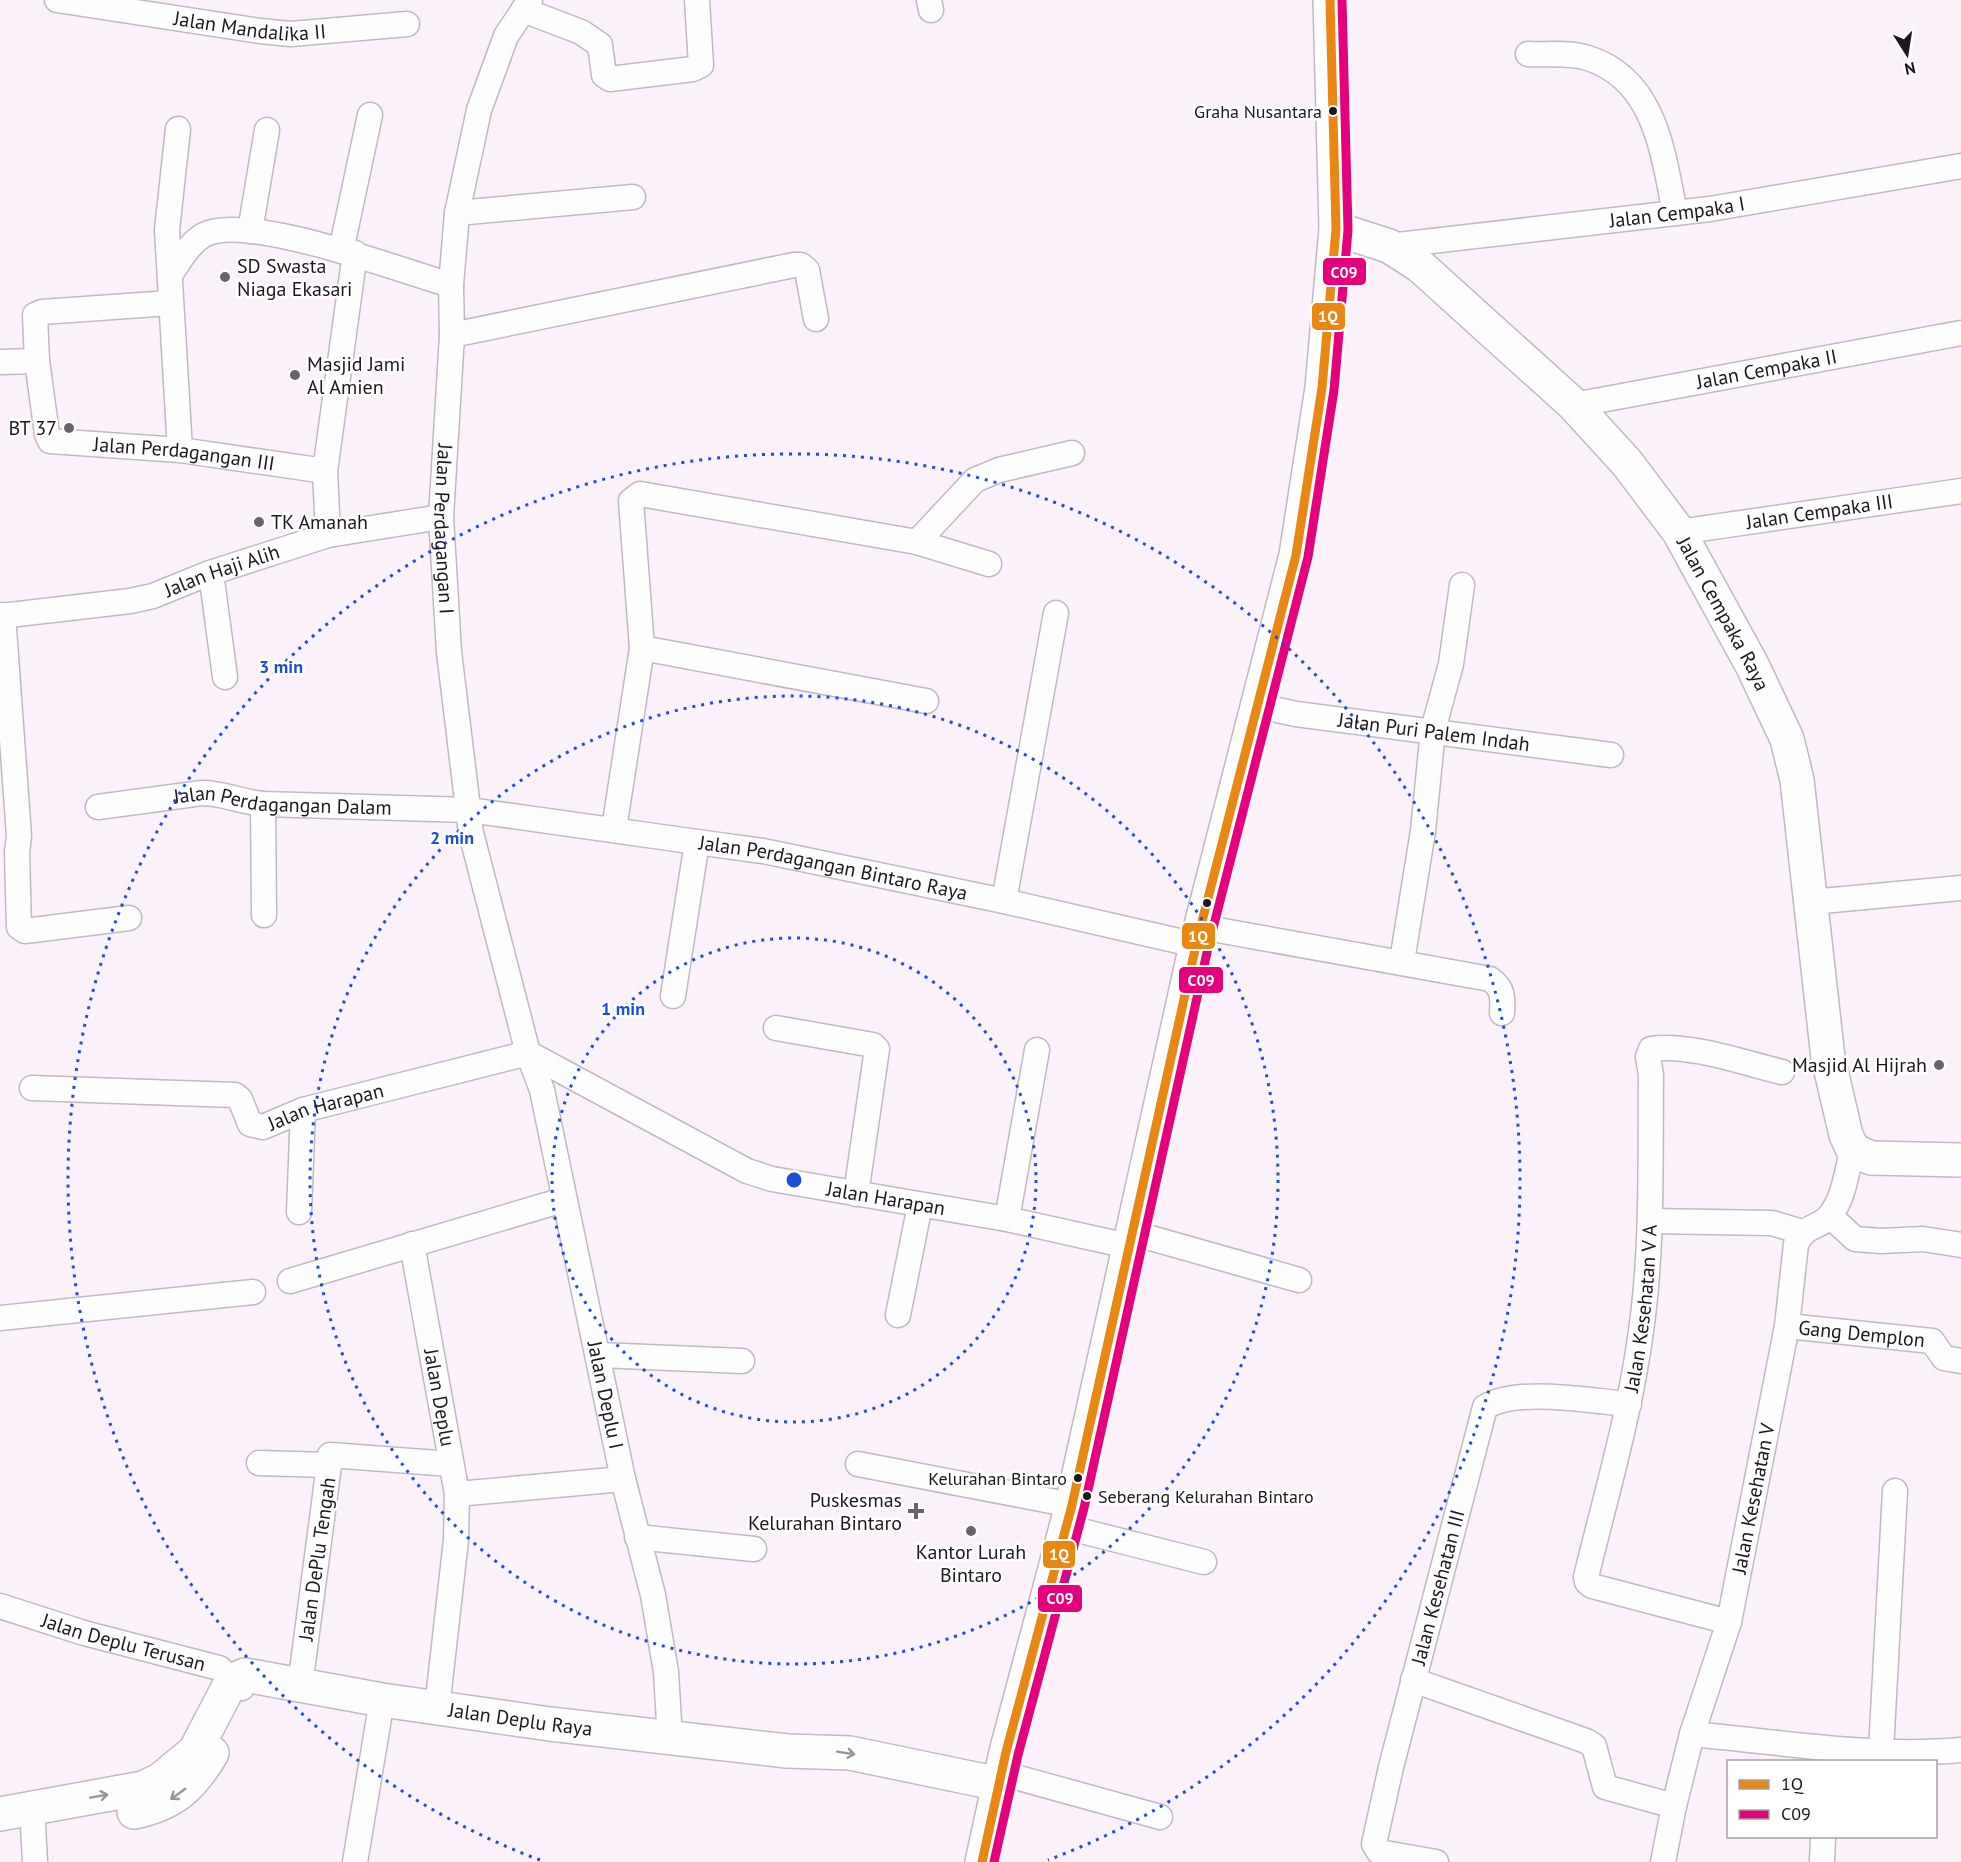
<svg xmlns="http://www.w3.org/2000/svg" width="1961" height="1862" viewBox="0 0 1961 1862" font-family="'PT Sans',sans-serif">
  <rect width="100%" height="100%" fill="#faf1fb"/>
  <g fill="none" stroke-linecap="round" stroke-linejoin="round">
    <defs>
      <g id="street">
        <path id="s1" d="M57,0L260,31L291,34L407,24"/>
        <path id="s2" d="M530,0L506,36L479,110L457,213L451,285L452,335L441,517L449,652L471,833L528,1053L542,1090L623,1479L653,1595L666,1672L670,1739"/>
        <path d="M929,0L931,10"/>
        <path d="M523,10L581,32L600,45L604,75L610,79L693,69L701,65L697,0"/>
        <path d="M1528,54C1547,55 1570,52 1588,58C1656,80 1663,154 1675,213"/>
        <path d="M178,129L167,230L180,450"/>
        <path d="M457,213L633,197"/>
        <path d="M250,231L267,130"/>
        <path id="s3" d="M1389,246L1710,209L1961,166"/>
        <path d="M341,251L370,115"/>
        <path d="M170,275C179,262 188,245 202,236C242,210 404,272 451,285"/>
        <path id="s4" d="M170,303L42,312L35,315L37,361L47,434L50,441L180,450L325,471"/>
        <path d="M452,335L794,265H801L807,270L816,319"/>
        <path d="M0,362L37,361"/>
        <path id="s5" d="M1574,405L1961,333"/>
        <path id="s6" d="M1679,532L1961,491"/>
        <path d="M328,535L325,471L355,253"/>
        <path d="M917,542L975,480L999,470L1072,453"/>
        <path d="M211,573L225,677"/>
        <path d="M3,615L19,836L17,852L19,927L25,931L129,918"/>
        <path id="s7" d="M0,616L130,601L153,596L207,574L328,535L441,517"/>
        <path d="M642,648L926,701"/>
        <path id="s8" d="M1259,706L1296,714L1611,755"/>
        <path d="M263,804L264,915"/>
        <path id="s9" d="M98,807L202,793C223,793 241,802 263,804L469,810L697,842L763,851L1004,901L1196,945"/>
        <path d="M614,829L642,648L631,501L640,494L917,542L989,564"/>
        <path d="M1004,901L1056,613"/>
        <path d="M1812,902L1961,888"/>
        <path d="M1201,927L1490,979C1503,988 1503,997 1502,1013"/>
        <path d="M1402,961L1423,831L1433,730L1451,664L1462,585"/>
        <path d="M673,996L697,842"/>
        <path d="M776,1028L873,1045L877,1049L856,1194"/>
        <path id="s10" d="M32,1088L235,1095L240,1099L250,1124L263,1127L303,1110L528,1053L747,1171L772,1179L1007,1219L1128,1246"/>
        <path d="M299,1212L303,1110"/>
        <path d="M1830,1216L1855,1239L1881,1241L1923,1239L1961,1245"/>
        <path d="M1007,1219L1037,1050"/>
        <path d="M1650,1221L1772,1223L1802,1232"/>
        <path d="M1133,1233L1299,1280"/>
        <path id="s11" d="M412,1244L457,1494L456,1540L437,1708"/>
        <path d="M290,1281L563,1200"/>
        <path d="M898,1315L920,1205"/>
        <path d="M0,1318L253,1292"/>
        <path id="s12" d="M1787,1326L1932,1341L1944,1358L1961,1361"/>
        <path d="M599,1355L742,1361"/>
        <path d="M259,1463L329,1465L300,1686"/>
        <path d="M858,1464L1072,1505"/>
        <path d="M329,1465L330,1455L451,1464"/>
        <path d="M457,1494L623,1479"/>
        <path d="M1066,1527L1204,1562"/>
        <path d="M637,1537L754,1549"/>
        <path id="s13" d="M0,1606L84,1633L219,1668L242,1688"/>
        <path id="s14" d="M1729,1622L1592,1586L1587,1582L1586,1577C1606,1495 1630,1414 1641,1331C1653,1247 1650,1160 1651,1075L1648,1057L1651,1049C1688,1043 1744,1063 1782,1072"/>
        <path d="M1413,1680L1586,1741L1594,1746L1605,1787L1674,1806"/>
        <path d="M1692,1734C1781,1742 1872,1758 1961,1750"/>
        <path d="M1881,1751L1895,1491"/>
        <path d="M1001,1773L1160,1817"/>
        <path d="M32,1807L35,1862"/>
        <path d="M355,1862L382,1700"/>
        <path id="s15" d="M1436,1862L1379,1852L1374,1844L1391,1767L1485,1407C1518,1387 1590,1401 1629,1404"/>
        <path id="s16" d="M1663,1862L1674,1806L1692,1734L1729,1622L1787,1326L1796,1244C1806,1223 1821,1229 1831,1214C1845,1196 1846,1171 1853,1150"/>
        <path d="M1822,1862L1823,1837"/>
      </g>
      <g id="secondary">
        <path id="s17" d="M1336,229L1389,246L1420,266L1574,405L1627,463L1679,532L1752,665L1787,739L1797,780L1828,1058L1846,1135L1853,1150L1871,1158L1961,1160"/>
        <path d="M134,1812C173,1804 192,1787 212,1753"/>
        <path id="s18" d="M0,1814L143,1788L160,1780L195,1751L229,1686L234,1680L245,1675L382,1700L550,1724L787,1751L850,1753L999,1784"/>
        <path d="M982,1862L1006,1752L1072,1505L1196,945L1296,555L1322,388L1336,229L1330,0"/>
      </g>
    </defs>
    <use href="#street" stroke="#c1b9c2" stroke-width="27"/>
    <use href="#secondary" stroke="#c1b9c2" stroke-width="36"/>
    <use href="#street" stroke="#fefdfe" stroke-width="24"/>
    <use href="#secondary" stroke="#fefdfe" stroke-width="33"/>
    <defs>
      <path id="bus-1" d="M982,1862L1006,1752L1072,1505L1196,945L1296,555L1322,388L1336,229L1330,0"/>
      <path id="bus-2" d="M994,1862L1018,1755L1084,1508L1208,948L1308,557L1334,390L1348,230L1342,0"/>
    </defs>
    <use href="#bus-1" stroke="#fff" stroke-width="14"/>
    <use href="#bus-2" stroke="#fff" stroke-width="14"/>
    <use href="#bus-1" stroke="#e88711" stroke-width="9"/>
    <use href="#bus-2" stroke="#e5007d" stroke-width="9"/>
  </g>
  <defs><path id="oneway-shaft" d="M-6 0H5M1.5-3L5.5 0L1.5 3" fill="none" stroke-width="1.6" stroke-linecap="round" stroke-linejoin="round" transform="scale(1.5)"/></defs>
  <g stroke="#989599">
    <use href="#oneway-shaft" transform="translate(846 1753) rotate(9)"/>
    <use href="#oneway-shaft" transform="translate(178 1794) rotate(144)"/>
    <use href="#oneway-shaft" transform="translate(99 1796) rotate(-10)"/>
  </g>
  <g fill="none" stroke="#1d4ed8" stroke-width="3" stroke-dasharray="3 6">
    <circle cx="794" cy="1180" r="242"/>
    <circle cx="794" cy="1180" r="484"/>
    <path d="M540 1860A726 726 0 1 1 1048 1860"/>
  </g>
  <g fill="#1c161d" stroke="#fff" stroke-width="2">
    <circle cx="1333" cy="111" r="5"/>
    <circle cx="1207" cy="903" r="5"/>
    <circle cx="1078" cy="1478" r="5"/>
    <circle cx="1087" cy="1496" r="5"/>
  </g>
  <g fill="#6a636b" stroke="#fff" stroke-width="2">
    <circle cx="225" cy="277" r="6"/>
    <circle cx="295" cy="375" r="6"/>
    <circle cx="69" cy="428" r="6"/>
    <circle cx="259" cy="522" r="6"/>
    <circle cx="1939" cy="1065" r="6"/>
    <path d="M913 1502h6v6h6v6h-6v6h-6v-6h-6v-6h6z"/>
    <circle cx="971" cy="1531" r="6"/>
  </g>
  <g text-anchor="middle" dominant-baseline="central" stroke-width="5" stroke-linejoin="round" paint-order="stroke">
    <g font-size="18" fill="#1c161d" stroke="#fff" text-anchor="end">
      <text x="1322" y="111">Graha Nusantara</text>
      <text x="1067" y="1478">Kelurahan Bintaro</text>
      <text x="1098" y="1496" text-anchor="start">Seberang Kelurahan Bintaro</text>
    </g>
    <g font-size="20" fill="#1c161d" stroke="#fff">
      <text stroke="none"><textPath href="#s1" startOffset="195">Jalan Mandalika II</textPath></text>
      <text stroke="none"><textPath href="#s3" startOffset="290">Jalan Cempaka I</textPath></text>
      <text stroke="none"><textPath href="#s5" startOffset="196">Jalan Cempaka II</textPath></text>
      <text stroke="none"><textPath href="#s4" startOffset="398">Jalan Perdagangan III</textPath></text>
      <text stroke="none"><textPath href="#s6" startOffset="142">Jalan Cempaka III</textPath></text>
      <text stroke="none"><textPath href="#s2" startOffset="544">Jalan Perdagangan I</textPath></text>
      <text stroke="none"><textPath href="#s7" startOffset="228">Jalan Haji Alih</textPath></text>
      <text stroke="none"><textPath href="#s17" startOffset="558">Jalan Cempaka Raya</textPath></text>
      <text stroke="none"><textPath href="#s8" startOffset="177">Jalan Puri Palem Indah</textPath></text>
      <text stroke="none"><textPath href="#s9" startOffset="186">Jalan Perdagangan Dalam</textPath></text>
      <text stroke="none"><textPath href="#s9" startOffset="742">Jalan Perdagangan Bintaro Raya</textPath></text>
      <text stroke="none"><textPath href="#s10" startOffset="316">Jalan Harapan</textPath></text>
      <text stroke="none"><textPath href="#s10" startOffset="916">Jalan Harapan</textPath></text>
      <text stroke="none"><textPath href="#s14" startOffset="428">Jalan Kesehatan V A</textPath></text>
      <text stroke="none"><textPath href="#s12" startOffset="75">Gang Demplon</textPath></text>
      <text stroke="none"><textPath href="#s2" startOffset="1428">Jalan Deplu I</textPath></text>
      <text stroke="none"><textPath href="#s11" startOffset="156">Jalan Deplu</textPath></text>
      <text stroke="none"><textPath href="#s16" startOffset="375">Jalan Kesehatan V</textPath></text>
      <text transform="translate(317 1559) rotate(-82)">Jalan DePlu Tengah</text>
      <text stroke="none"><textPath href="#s15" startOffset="332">Jalan Kesehatan III</textPath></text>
      <text stroke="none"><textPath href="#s13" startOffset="129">Jalan Deplu Terusan</textPath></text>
      <text stroke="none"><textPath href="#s18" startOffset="582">Jalan Deplu Raya</textPath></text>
    </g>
    <g font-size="20" fill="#1c161d" stroke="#fff" text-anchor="start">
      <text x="237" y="266">SD Swasta<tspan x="237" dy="23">Niaga Ekasari</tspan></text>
      <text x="307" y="364">Masjid Jami<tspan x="307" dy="23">Al Amien</tspan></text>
      <text x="57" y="428" text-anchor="end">BT 37</text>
      <text x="271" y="522">TK Amanah</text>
      <text x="1927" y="1065" text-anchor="end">Masjid Al Hijrah</text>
      <text x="902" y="1500" text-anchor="end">Puskesmas<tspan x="902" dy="23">Kelurahan Bintaro</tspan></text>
      <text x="971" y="1552" text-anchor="middle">Kantor Lurah<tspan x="971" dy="23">Bintaro</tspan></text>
    </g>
  </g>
  <circle cx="794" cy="1180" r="9" fill="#1d4ed8" stroke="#fff" stroke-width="3"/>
  <g font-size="18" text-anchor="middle" font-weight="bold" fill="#1d4ed8" stroke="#fff" stroke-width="5" stroke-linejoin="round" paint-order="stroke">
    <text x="281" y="673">3 min</text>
    <text x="452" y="844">2 min</text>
    <text x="623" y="1015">1 min</text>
  </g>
  <g stroke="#fff" stroke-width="2">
    <rect x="1322" y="257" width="45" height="29" rx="6" fill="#e5007d"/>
    <rect x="1311" y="302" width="35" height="29" rx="6" fill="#e88711"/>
    <rect x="1181" y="922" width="35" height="28" rx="6" fill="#e88711"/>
    <rect x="1178" y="966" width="46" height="28" rx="6" fill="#e5007d"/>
    <rect x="1042" y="1540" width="34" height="29" rx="6" fill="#e88711"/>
    <rect x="1037" y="1584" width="46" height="29" rx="6" fill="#e5007d"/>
  </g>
  <g font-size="16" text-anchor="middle" font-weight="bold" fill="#fff">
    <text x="1344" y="278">C09</text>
    <text x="1328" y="322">1Q</text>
    <text x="1198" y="942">1Q</text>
    <text x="1201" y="986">C09</text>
    <text x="1059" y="1560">1Q</text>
    <text x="1060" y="1604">C09</text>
  </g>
  <rect x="1727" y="1760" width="210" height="78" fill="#ffffff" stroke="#a4a2a5" stroke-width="1.5"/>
  <rect x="1739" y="1780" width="30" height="9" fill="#e88711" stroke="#a4a2a5" stroke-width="1.5"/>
  <text x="1781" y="1790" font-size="18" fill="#1c161d">1Q</text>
  <rect x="1739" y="1810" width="30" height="9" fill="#e5007d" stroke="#a4a2a5" stroke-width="1.5"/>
  <text x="1781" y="1820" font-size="18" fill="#1c161d">C09</text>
  <g transform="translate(1907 54) rotate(168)" stroke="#ffffff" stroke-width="4.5" paint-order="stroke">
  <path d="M0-4.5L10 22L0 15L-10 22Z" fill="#1c161d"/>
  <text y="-9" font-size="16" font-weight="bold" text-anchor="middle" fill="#1c161d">N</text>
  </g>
</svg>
